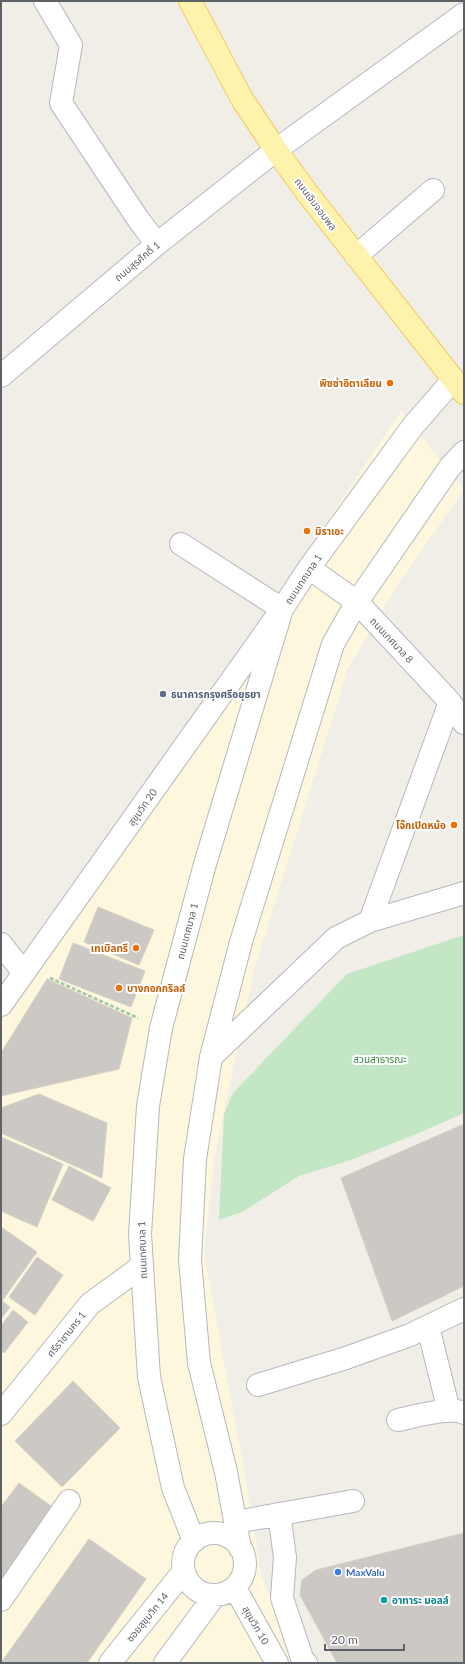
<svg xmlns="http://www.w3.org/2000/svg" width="465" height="1664" viewBox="0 0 465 1664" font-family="Lato,'Noto Sans Thai',sans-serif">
  <rect width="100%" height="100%" fill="#f0eee6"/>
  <path fill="#fdf7dd" d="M401,411L464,490L392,593L348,669L254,970L215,1156L204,1252L250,1503L261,1575L298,1663H1V989L196,716Z"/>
  <path fill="#c3e7c4" d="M464,935V1113L419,1133L351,1160L299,1176L242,1212L219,1220L224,1114L233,1093L347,974Z"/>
  <path fill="#ccc8c3" stroke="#d5d0c4" d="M98,907L154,930L139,965L84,942Z
    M73,943L145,971L131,1007L59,979Z
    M47,979L132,1018L119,1069L1,1096V1053Z
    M39,1094L107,1123L102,1178L1,1133V1108Z
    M464,1124V1286L392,1321L341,1178Z
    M1,1137L63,1164L37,1227L1,1211Z
    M69,1166L111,1188L93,1221L52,1200Z
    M1,1227L37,1252L2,1301L10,1307L1,1319Z
    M37,1257L63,1275L35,1315L9,1297Z
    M13,1310L28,1322L4,1353L1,1351V1326Z
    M73,1381L120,1428L62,1487L15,1441Z
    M19,1483L55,1509L1,1581V1507Z
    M464,1533V1663H337L300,1595L302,1580L316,1570Z
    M89,1539L146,1579L87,1663H1Z"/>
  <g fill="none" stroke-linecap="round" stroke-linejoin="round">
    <defs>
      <path id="minor" d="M45,1L71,45L61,103L138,219L157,244
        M356,256L433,190
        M1,376L157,244L276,150L464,14
        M309,568L357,602L450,702L464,723
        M370,921L450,702
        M1,944L24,973
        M1,1005L282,609L181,544
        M211,1057L336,938L370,921L464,893
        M428,1327L449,1411
        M258,1385L346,1358L410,1335L464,1309
        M1,1414L90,1304L142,1266
        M398,1420C413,1417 451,1406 464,1413
        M279,1514L285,1557L282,1598L303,1661L306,1663
        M236,1522L353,1501
        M183 1564a31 31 0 1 1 62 0a31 31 0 1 1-62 0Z
        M194,1541L173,1488L149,1377L140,1234L148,1106L161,1028L205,864L282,609L309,568L413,426L453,380
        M240,1548L226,1472L199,1363L190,1260L195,1159L211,1057L241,942L333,644L357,602L450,467L464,452
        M235,1588L277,1663
        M1,1600L69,1501
        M110,1663L184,1571
        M165,1663L215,1595"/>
      <path id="major" d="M190,1L242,99L276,150L308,194L464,393"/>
    </defs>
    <use href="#minor" stroke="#b6b8bd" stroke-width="24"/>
    <use href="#major" stroke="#f0cb5f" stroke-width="24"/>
    <path stroke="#9dc7aa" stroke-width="2.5" stroke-dasharray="4 2" stroke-linecap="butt" d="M50,978L138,1018"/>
    <use href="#minor" stroke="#fff" stroke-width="22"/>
    <use href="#major" stroke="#fef3ad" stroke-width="22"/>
  </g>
  <g fill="#e8710a" stroke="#fff" stroke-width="1.5">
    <circle cx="390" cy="383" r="4"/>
    <circle cx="307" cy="531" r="4"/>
    <circle cx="454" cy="825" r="4"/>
    <circle cx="136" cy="948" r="4"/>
    <circle cx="119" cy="988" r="4"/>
  </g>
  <circle fill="#5c6f8a" stroke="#fff" stroke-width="1.5" cx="163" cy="694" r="4"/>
  <circle fill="#3f7fe0" stroke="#fff" stroke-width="1.5" cx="338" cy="1572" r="4"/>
  <circle fill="#0f9aa8" stroke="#fff" stroke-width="1.5" cx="384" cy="1600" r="4"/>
  <g text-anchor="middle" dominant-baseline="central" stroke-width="4" stroke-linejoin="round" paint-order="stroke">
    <g font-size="10" fill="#5e6166" stroke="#fff">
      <text transform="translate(316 204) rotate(53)">ถนนเจิมจอมพล</text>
      <text transform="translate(137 261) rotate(-40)">ถนนสุรศักดิ์ 1</text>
      <text transform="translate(303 579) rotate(-56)">ถนนเทศบาล 1</text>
      <text transform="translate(392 640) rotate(47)">ถนนเทศบาล 8</text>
      <text transform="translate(142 807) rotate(-55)">สุขุมวิท 20</text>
      <text transform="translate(187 931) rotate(-75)">ถนนเทศบาล 1</text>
      <text transform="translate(142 1250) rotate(-92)">ถนนเทศบาล 1</text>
      <text transform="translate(66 1334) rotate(-51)">ศรีราชานคร 1</text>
      <text transform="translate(147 1617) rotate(-51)">ซอยสุขุมวิท 14</text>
      <text transform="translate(256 1625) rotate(60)">สุขุมวิท 10</text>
    </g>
    <g font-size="10" font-weight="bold" fill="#c56008" stroke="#fff" text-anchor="end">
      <text x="382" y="383">พิซซ่าอิตาเลียน</text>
      <text x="315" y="531" text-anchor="start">มิราเอะ</text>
      <text x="446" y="825">โจ๊กเปิดหม้อ</text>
      <text x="128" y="948">เทเบิลทรี</text>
      <text x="127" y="988" text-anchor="start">บางกอกกริลล์</text>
    </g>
    <g font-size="10" font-weight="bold" fill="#4e5e75" stroke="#fff" text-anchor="start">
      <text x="171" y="694">ธนาคารกรุงศรีอยุธยา</text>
    </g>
    <g font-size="10" fill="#36853c" stroke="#fff">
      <text x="380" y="1059">สวนสาธารณะ</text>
    </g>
    <g font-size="10" font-weight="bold" fill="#366cbe" stroke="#fff" text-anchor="start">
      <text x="346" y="1572">MaxValu</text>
    </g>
    <g font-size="10" font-weight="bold" fill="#0d838f" stroke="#fff" text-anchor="start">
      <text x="392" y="1600">อาทาระ มอลล์</text>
    </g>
  </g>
  <rect width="465" height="1664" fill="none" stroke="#5e6166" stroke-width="4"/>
  <path d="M325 1644v6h79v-6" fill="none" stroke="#5e6166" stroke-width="2"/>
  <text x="331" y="1644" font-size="12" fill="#5e6166" stroke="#ffffff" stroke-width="3" paint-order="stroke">20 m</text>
</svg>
